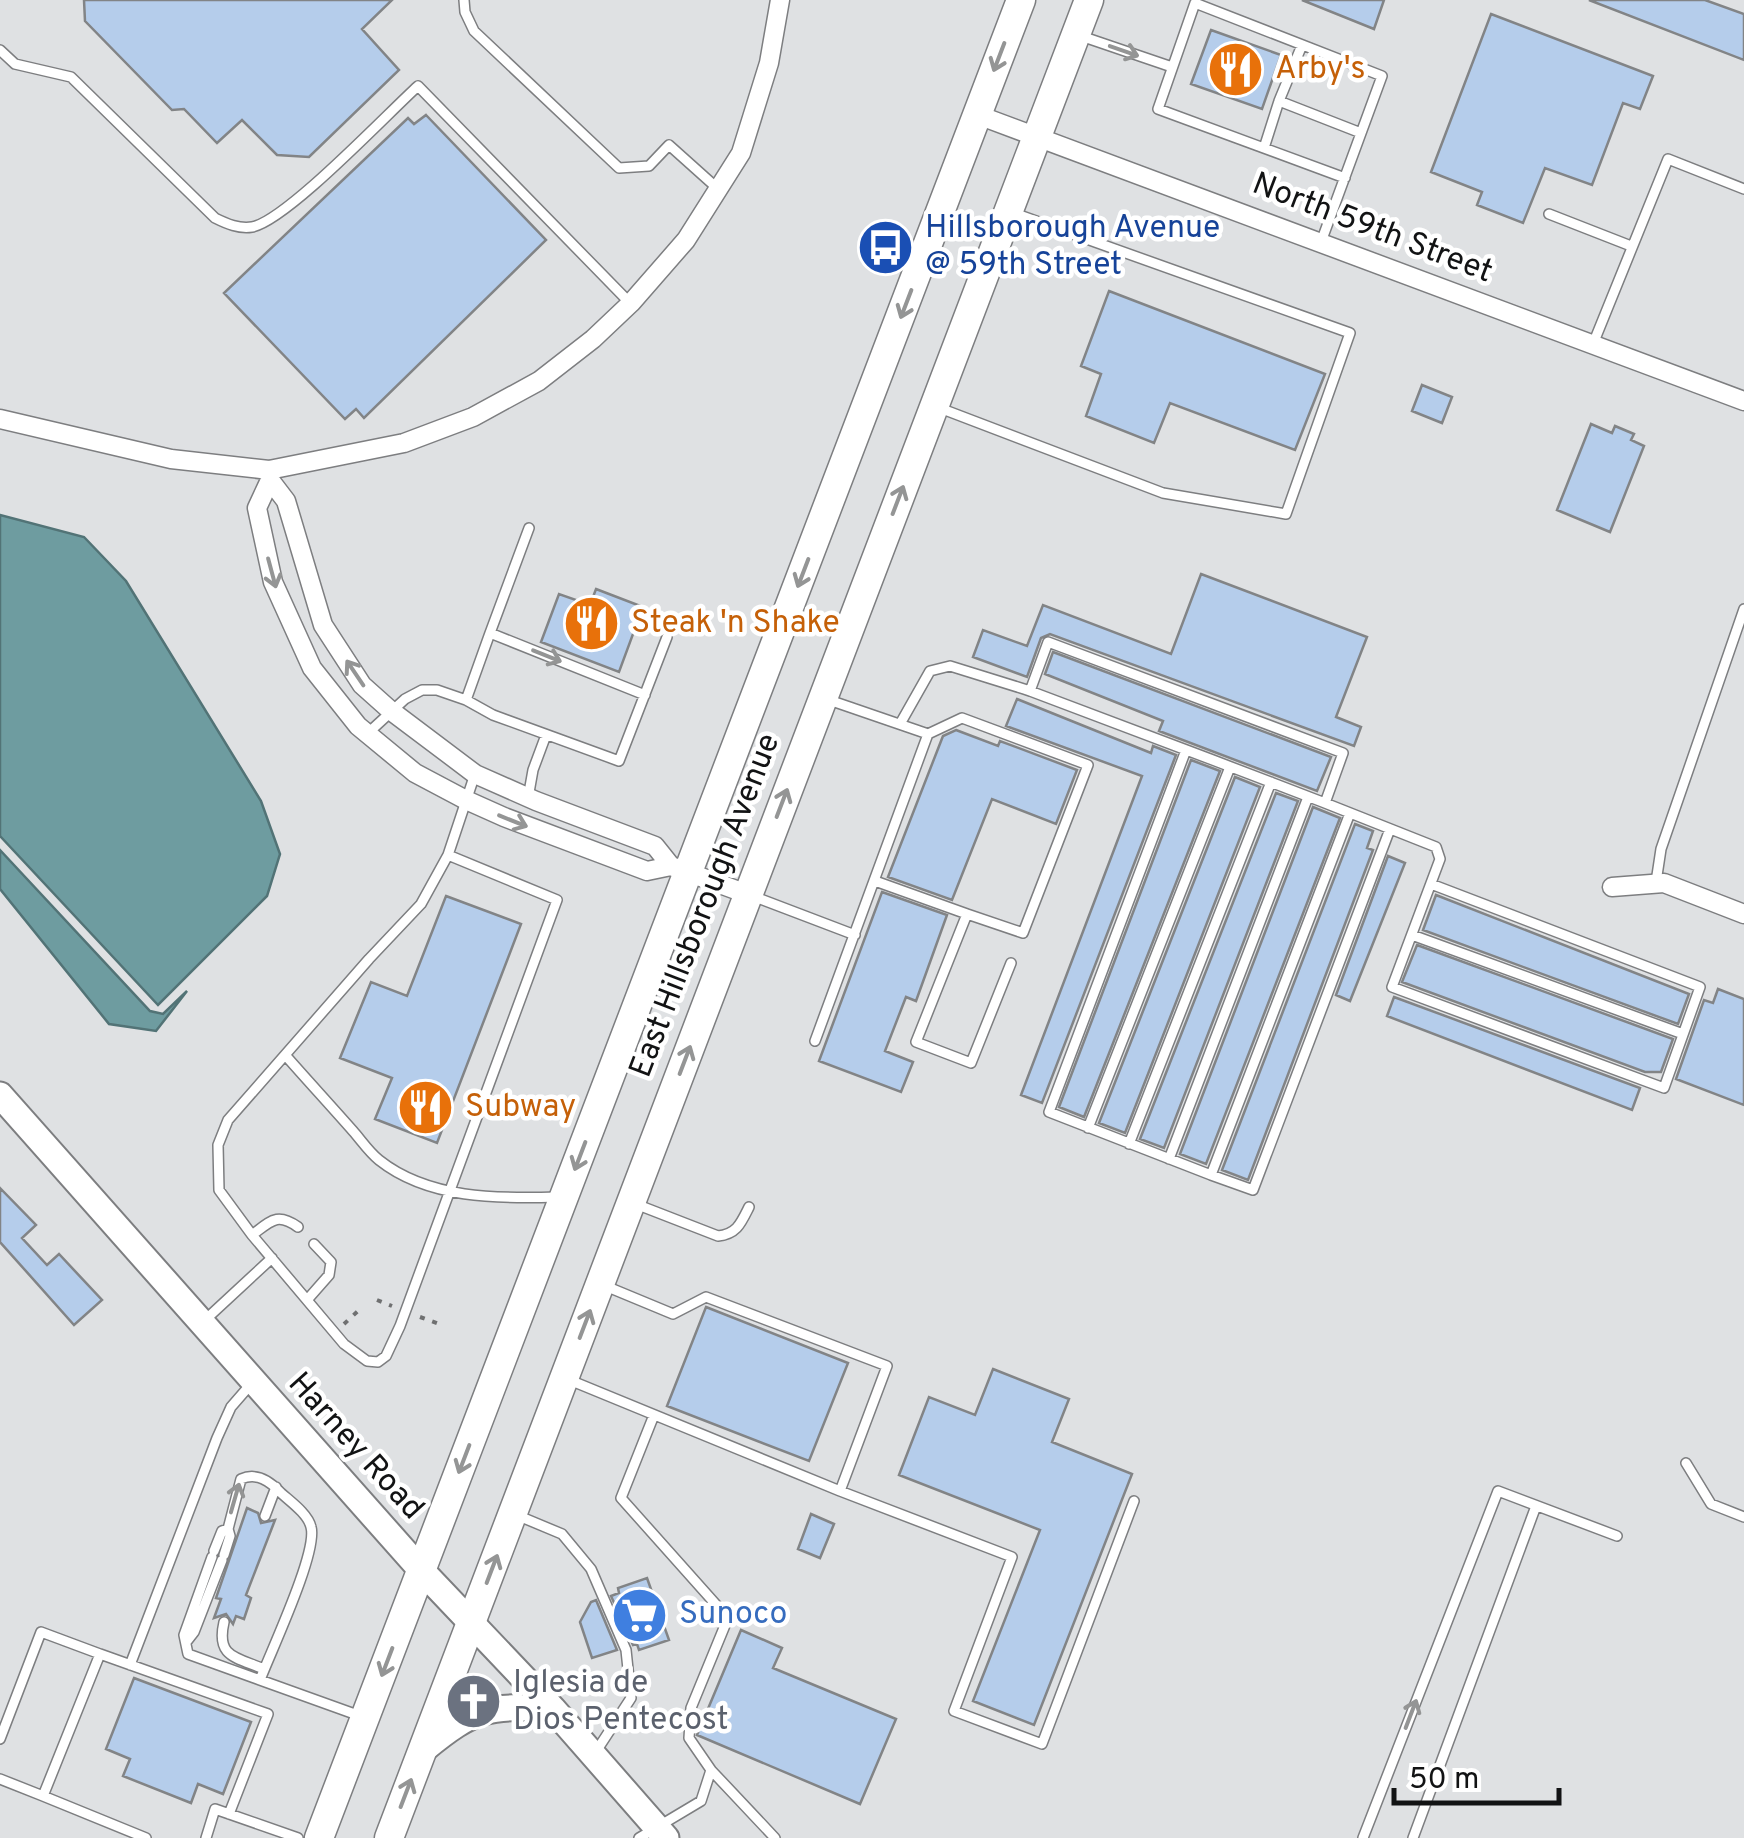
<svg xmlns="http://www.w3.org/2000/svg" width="1744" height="1838" viewBox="0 0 1744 1838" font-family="Overpass,sans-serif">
  <rect width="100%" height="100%" fill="#dfe1e3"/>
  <path fill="#6e9ca0" stroke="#527376" stroke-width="2.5" d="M0,515L84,537L126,581L261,801L280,854L267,896L158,1005L0,836Z
    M0,850L150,1011L163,1014L187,991L156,1031L109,1024L0,889Z"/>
  <path fill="#b5cdeb" stroke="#828486" stroke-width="2.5" d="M84,0H392L362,29L399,70L309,157L277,155L242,120L217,143L184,109L172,110L85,21Z
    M1302,0H1384L1374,29Z
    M1589,0H1705L1744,14V60Z
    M1491,14L1653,76L1640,109L1623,103L1592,185L1545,168L1523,223L1477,205L1482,192L1431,172Z
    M1211,30L1281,55L1262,109L1191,84Z
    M426,115L546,240L364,418L356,409L345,419L224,293L408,118L414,124Z
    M1109,291L1325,374L1295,450L1170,403L1154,443L1086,416L1101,374L1081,366Z
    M1422,385L1452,397L1442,423L1412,411Z
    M1591,424L1612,433L1615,426L1634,434L1631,440L1644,446L1610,532L1557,510Z
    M1201,574L1367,637L1336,717L1361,727L1354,746L1050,634L1041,638L1027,677L973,657L983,630L1027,646L1043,605L1171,654Z
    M596,589L643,607L619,672L541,642L559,594L590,605Z
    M1053,652L1331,757L1317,791L1159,731L1163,721L1045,674Z
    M1017,699L1151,753L1153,746L1176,755L1042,1103L1021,1095L1142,776L1006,726Z
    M956,730L998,746L1000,741L1077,770L1056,824L992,799L952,900L888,877L943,736Z
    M1191,760L1220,771L1084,1117L1059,1107Z
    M1235,777L1260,787L1125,1133L1099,1123Z
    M1276,793L1298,801L1164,1148L1140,1139Z
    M1313,807L1340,818L1206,1164L1180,1154Z
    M1355,824L1373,831L1367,848L1373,850L1248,1180L1222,1170Z
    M1388,856L1405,863L1350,1001L1336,995Z
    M882,892L947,915L916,1001L906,997L885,1051L913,1062L901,1092L819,1061Z
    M1436,895L1689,994L1678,1024L1423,930Z
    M446,896L521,924L437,1143L375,1119L392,1078L340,1058L371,982L407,996Z
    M1417,945L1673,1039L1661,1072H1645L1402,982Z
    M1718,989L1744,999V1105L1676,1079L1704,1000L1713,1003Z
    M1394,997L1640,1088L1632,1110L1387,1016Z
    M0,1188L36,1225L22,1238L47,1265L59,1254L102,1300L74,1325L0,1242Z
    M706,1307L848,1363L809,1461L667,1406Z
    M993,1369L1069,1399L1052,1442L1132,1474L1034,1725L973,1701L1040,1530L899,1475L929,1397L975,1415Z
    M247,1508L258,1513L261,1523L275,1520L246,1595L251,1598L244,1619L236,1616L233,1624L226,1614L214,1618L221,1599L216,1598Z
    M811,1514L834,1524L820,1558L798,1549Z
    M647,1578L669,1640L639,1650L637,1644L633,1645L611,1596L619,1593L618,1588Z
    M596,1600L617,1650L592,1658L580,1622L591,1602Z
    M741,1630L782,1648L773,1668L896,1719L860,1804L697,1735Z
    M134,1678L251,1722L223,1794L198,1784L191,1803L123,1776L130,1759L106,1749Z"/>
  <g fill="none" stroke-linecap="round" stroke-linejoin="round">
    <defs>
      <path id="lane" d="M464,0L465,12L474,31L619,168L649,166L669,145L717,188
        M1078,35L1172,67
        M0,50L15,64L71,77L215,218C227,224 239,229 252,227C286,221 387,114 418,86L630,303
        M1279,101L1302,45
        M1264,148L1279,101L1361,133
        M1549,214L1631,246
        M1321,242L1382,76L1195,3L1158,109L1345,178
        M1593,344L1668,159L1744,189
        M937,407L1163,493L1286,514L1350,333L1011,212
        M490,633L529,528
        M466,700L490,633L645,695
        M900,724L930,671L950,666L1024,689L1030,691C1128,728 1227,765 1325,803L1343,753L1048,642L1030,691
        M367,734L405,699L422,690H437L466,700L493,715L619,761L667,637
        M928,734L962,718L1088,765L1023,933L967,914
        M1186,750L1049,1112L1211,1175L1350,813
        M528,798L533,770L546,735
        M1325,803L1436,847L1440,859L1392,987L1664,1088L1700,987L1431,884
        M448,855L421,904L369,959L228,1120L218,1145L219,1190L252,1235L344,1344L367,1361L378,1362L386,1356L400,1326L557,900L448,855L475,774
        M875,881L967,914L916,1042L971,1063L1011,963
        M1656,882L1661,849L1744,609
        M750,895L855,935
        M1412,935L1683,1034
        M815,1041L928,734L829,700
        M286,1056C308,1081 331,1106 353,1131C361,1140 369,1152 379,1160C428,1199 498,1199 557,1197
        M1088,1128L1230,767
        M1129,1144L1271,782
        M1169,1159L1308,797
        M1211,1175L1253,1190L1390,829
        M633,1203L718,1236C737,1234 741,1223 749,1207
        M252,1235C271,1221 277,1212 298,1227
        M603,1285L673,1314L706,1297L887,1366L840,1491
        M307,1300L329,1275L331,1262L314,1244
        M204,1321L272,1258
        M567,1379L840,1491L1012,1557L954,1711L1042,1744L1134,1501
        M1686,1463L1711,1504L1744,1517
        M514,1514L562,1534L591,1569L626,1650L631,1698L595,1753
        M265,1516L276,1487
        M214,1551L222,1531L228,1529L241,1479C257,1472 270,1481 281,1493C291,1502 308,1514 311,1527C318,1552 271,1651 260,1680L363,1717
        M224,1555L230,1536L228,1529
        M212,1557L184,1635L188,1654L260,1680
        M224,1622C216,1657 235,1657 264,1669
        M187,1641L194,1632L222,1560
        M130,1665L217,1438L231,1407L251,1384
        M0,1739L41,1632L100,1654
        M711,1770L775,1838
        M0,1779L43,1796
        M146,1838L43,1796L100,1654L268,1714L229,1814
        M206,1838L215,1809L298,1838
        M639,1838L701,1801L711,1770L689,1738L691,1708L728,1618L621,1498L654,1415
        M1363,1838L1498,1491L1617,1536
        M1413,1838L1536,1506"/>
      <path id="street" d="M978,115L1744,401
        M0,419L171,459L269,470L404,443L473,417L539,381L593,339L631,303L686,240L741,153L769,63L780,0
        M269,470L270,480L286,501L323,625L362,685L390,710L475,774L536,801L655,846L671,866
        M270,480L257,508L273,582L312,668L358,726L415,773L466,800L504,817L647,871L671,866L747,894
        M1612,887L1664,883L1744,914"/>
      <path id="secondary" d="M0,1095L422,1571L553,1709L666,1838
        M424,1749C474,1708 488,1705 553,1709"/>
      <path id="primary" d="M319,1838L1021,0
        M389,1838L1089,0"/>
    </defs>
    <use href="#lane" stroke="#7d7e80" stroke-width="12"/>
    <use href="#street" stroke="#7d7e80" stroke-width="21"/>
    <use href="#secondary" stroke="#7d7e80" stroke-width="29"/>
    <use href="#primary" stroke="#7d7e80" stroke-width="31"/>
    <path stroke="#6f7071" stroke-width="4" stroke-dasharray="5 8" stroke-linecap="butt" d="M377,1300L392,1306
      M420,1317L439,1324
      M344,1324L359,1310"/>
    <use href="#lane" stroke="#fff" stroke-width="9"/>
    <use href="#street" stroke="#fff" stroke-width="18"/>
    <use href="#secondary" stroke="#fff" stroke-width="25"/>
    <use href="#primary" stroke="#fff" stroke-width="28"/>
  </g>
  <defs><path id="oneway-shaft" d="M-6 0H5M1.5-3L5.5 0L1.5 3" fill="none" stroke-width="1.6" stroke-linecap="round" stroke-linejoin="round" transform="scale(2.5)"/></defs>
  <g stroke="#949595">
    <use href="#oneway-shaft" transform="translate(1124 51) rotate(19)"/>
    <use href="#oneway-shaft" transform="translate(999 57) rotate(111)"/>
    <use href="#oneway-shaft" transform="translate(906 304) rotate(111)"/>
    <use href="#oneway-shaft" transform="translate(898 500) rotate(-69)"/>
    <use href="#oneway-shaft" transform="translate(272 573) rotate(75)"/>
    <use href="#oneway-shaft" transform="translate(803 573) rotate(111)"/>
    <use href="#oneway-shaft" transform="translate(547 656) rotate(22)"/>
    <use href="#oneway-shaft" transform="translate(355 673) rotate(-124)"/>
    <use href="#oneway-shaft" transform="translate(782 803) rotate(-69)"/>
    <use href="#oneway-shaft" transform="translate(513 821) rotate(22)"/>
    <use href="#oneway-shaft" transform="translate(685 1060) rotate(-69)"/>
    <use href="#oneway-shaft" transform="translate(580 1156) rotate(111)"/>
    <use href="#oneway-shaft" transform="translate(585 1324) rotate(-69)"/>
    <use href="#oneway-shaft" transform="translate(464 1459) rotate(111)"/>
    <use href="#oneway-shaft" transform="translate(235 1498) rotate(-74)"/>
    <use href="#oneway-shaft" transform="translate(492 1569) rotate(-69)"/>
    <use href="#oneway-shaft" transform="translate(387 1662) rotate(111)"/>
    <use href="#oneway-shaft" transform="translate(1411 1714) rotate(-69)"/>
    <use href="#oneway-shaft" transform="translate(406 1793) rotate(-69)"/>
  </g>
  <defs>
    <symbol id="restaurant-disc" viewBox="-11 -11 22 22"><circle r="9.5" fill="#e8710a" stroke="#fff"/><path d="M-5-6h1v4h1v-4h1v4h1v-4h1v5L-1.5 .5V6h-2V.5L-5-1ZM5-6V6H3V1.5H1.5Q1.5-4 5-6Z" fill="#fff"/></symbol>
    <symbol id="bus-disc" viewBox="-11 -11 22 22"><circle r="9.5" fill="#1a4fb4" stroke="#fff"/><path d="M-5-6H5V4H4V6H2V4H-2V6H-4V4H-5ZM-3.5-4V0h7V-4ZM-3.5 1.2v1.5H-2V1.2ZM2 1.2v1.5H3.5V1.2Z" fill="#fff"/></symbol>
    <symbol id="supermarket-disc" viewBox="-11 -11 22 22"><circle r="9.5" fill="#3f7fe0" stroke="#fff"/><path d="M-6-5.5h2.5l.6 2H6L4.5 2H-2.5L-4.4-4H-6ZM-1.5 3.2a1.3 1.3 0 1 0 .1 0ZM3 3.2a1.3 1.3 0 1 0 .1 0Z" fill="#fff"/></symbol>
    <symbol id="church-disc" viewBox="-11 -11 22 22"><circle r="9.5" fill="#6b7280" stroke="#fff"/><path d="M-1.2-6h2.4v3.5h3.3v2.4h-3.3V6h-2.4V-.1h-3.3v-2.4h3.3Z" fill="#fff"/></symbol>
  </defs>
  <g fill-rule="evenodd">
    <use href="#restaurant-disc" x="1204" y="38" width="63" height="63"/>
    <use href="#bus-disc" x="854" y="216" width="63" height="63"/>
    <use href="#restaurant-disc" x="560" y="592" width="63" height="63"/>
    <use href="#restaurant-disc" x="394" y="1076" width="63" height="63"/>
    <use href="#supermarket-disc" x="608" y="1584" width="63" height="63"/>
    <use href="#church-disc" x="442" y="1670" width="63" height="63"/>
  </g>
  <g text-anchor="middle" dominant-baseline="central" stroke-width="9" stroke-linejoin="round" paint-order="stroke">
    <g font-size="32" fill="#c56008" stroke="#fff" text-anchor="start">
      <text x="1275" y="70">Arby's</text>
      <text x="631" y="624">Steak 'n Shake</text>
      <text x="465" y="1108">Subway</text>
    </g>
    <g font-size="32" fill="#164399" stroke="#fff" text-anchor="start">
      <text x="925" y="229">Hillsborough Avenue<tspan x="925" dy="37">@ 59th Street</tspan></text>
    </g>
    <g font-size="32" fill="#121314" stroke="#fff">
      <text transform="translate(1372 229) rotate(21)">North 59th Street</text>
      <text transform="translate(706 906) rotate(-69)">East Hillsborough Avenue</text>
      <text transform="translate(355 1447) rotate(48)">Harney Road</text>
    </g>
    <g font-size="32" fill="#366cbe" stroke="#fff" text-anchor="start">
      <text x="679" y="1615">Sunoco</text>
    </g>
    <g font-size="32" fill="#5b616d" stroke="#fff" text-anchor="start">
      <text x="513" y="1684">Iglesia de<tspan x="513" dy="37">Dios Pentecost</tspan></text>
    </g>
  </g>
  <path d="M1394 1788v15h165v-15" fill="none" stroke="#121314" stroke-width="5"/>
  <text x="1409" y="1788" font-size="30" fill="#121314" stroke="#ffffff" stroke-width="8" paint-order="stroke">50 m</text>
</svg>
